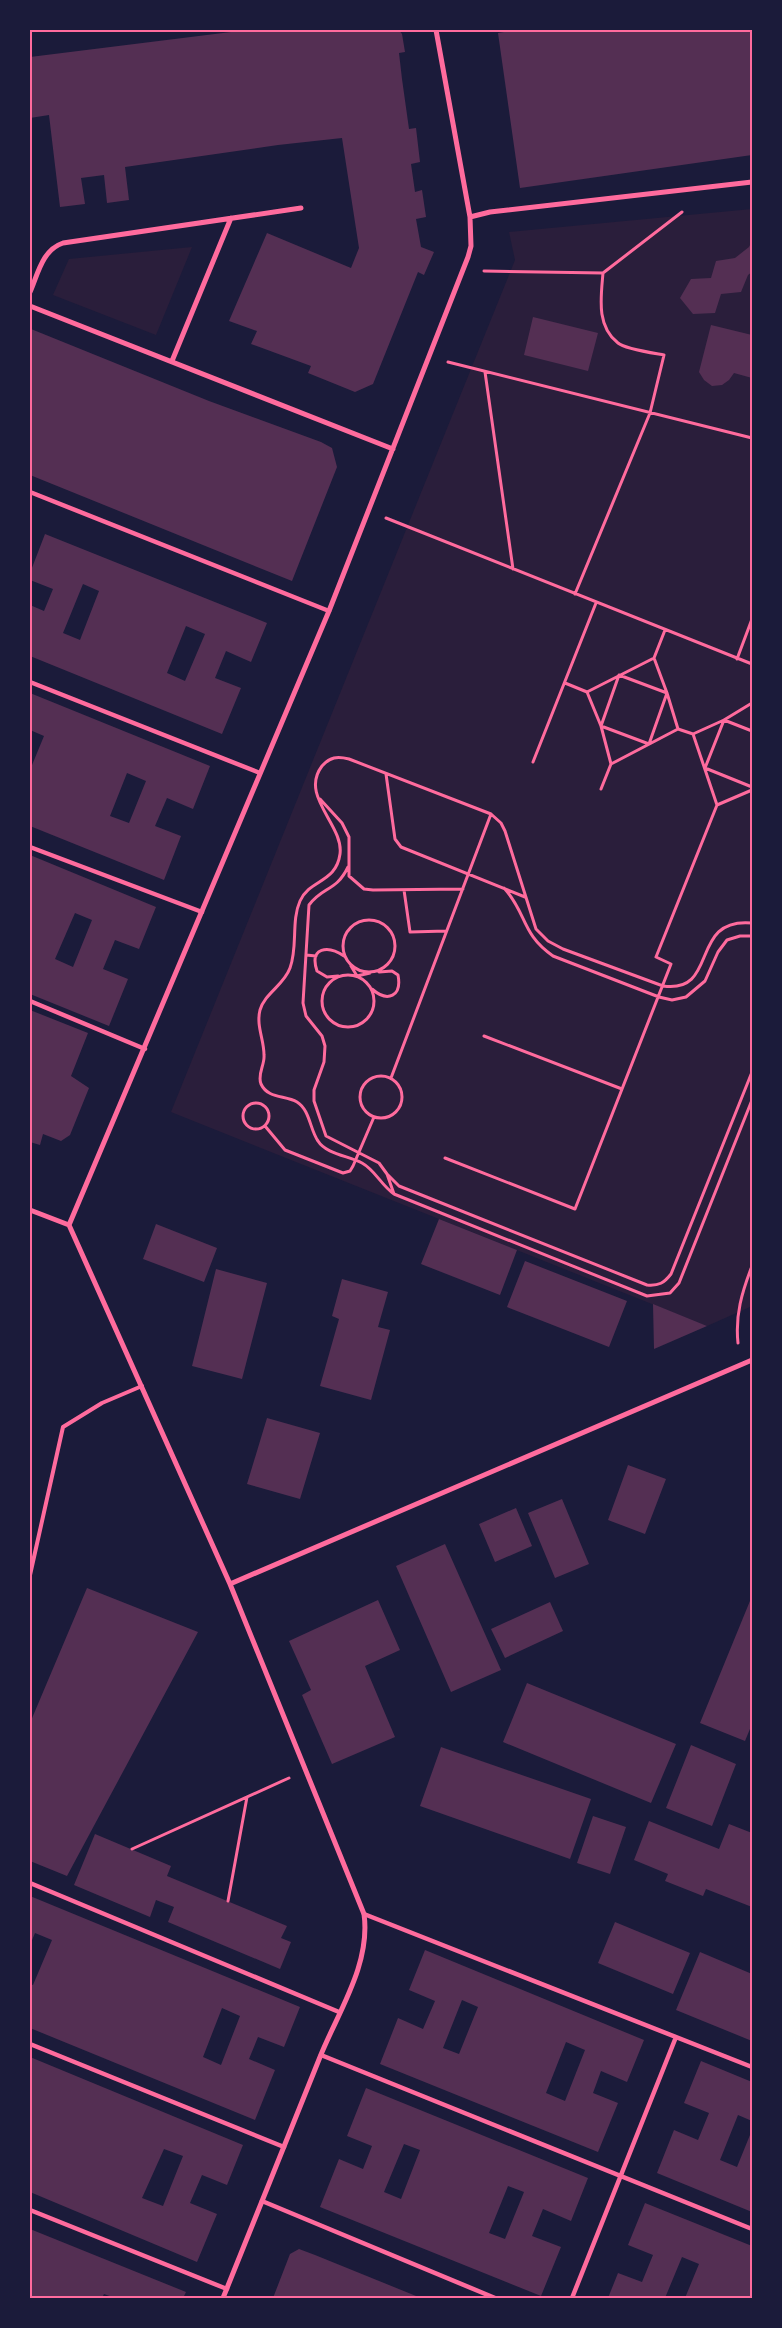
<svg xmlns="http://www.w3.org/2000/svg" width="782" height="2328" viewBox="0 0 782 2328" font-family="Lato,sans-serif">
  <rect width="100%" height="100%" fill="#1b1b3a"/>
  <path fill="#2a1e3b" d="M752,209V1306L707,1326L171,1112L515,260L509,232Z
    M192,247L156,335L53,295L69,259Z"/>
  <path fill="#542f53" fill-rule="evenodd" d="M247,30H399L402,34L405,52L399,53L402,79L409,129L416,128L420,162L411,164L415,192L422,190L426,217L416,219L421,247L434,252L424,275L418,272L373,384L355,392L308,373L311,366L251,344L257,331L229,321L267,233L351,268L359,248L342,138L278,145L125,167L129,200L107,203L104,175L81,178L85,204L60,207L49,115L30,118V57Z
    M516,30H752V155L520,188L498,33Z
    M752,241V272L748,275L741,292L721,294L715,313L693,314L680,298L691,279L711,278L716,261L735,258L749,247Z
    M533,317L598,333L588,371L524,355Z
    M711,325L752,335V378L734,373L729,380L722,385L712,386L704,380L699,372Z
    M31,329L209,401L321,442L332,448L337,467L292,581L30,475Z
    M45,534L267,623L251,662L226,651L215,678L241,688L222,734L30,656V605L44,611L53,589L30,580V573ZM83,584L99,591L80,640L63,633ZM186,626L205,634L185,681L167,673Z
    M30,693L210,766L193,809L167,798L155,826L181,836L164,880L30,826V770L44,736L30,730ZM127,773L146,781L129,823L110,816Z
    M30,855L156,907L139,949L115,940L103,969L128,979L109,1026L30,994ZM75,913L92,920L73,967L55,959Z
    M30,1010L88,1033L71,1076L89,1088L70,1135L61,1141L43,1134L40,1145L30,1142Z
    M439,1219L517,1250L500,1295L421,1264Z
    M156,1224L217,1248L204,1282L143,1259Z
    M525,1261L627,1301L609,1347L507,1307Z
    M216,1269L267,1283L242,1379L192,1366Z
    M342,1279L388,1292L378,1327L390,1330L371,1400L320,1386L339,1319L332,1316Z
    M653,1304L707,1326L654,1349Z
    M267,1418L320,1433L300,1499L247,1484Z
    M628,1465L666,1479L645,1534L608,1520Z
    M562,1499L589,1564L555,1578L528,1513Z
    M516,1508L532,1546L495,1562L479,1524Z
    M445,1544L501,1670L451,1692L396,1566Z
    M87,1588L198,1632L67,1876L30,1861V1723Z
    M752,1596V1724L745,1741L700,1723Z
    M378,1600L400,1650L365,1666L395,1737L332,1764L302,1695L311,1690L289,1641Z
    M550,1602L563,1631L505,1658L491,1629Z
    M527,1683L676,1744L651,1803L503,1742Z
    M691,1745L736,1764L712,1826L666,1808Z
    M441,1747L591,1799L570,1859L420,1806Z
    M593,1816L626,1827L610,1874L577,1863Z
    M649,1821L719,1849L729,1824L752,1833V1907L706,1889L703,1896L665,1881L668,1874L634,1860Z
    M95,1834L171,1866L167,1876L287,1926L281,1938L291,1942L280,1969L168,1922L174,1907L156,1900L150,1917L74,1885Z
    M30,1896L300,2007L284,2047L258,2037L249,2059L275,2070L255,2120L30,2028V1984L33,1985L52,1940L35,1933L30,1945ZM222,2008L240,2016L221,2065L203,2057Z
    M615,1922L690,1953L673,1994L598,1963Z
    M425,1950L644,2040L627,2082L601,2071L593,2093L618,2103L598,2152L380,2064L398,2018L423,2029L435,2001L409,1990ZM462,2000L478,2007L459,2054L443,2048ZM566,2042L585,2050L565,2101L546,2093Z
    M700,1952L752,1974V2041L676,2010Z
    M30,2057L243,2145L227,2185L202,2175L190,2203L217,2214L197,2262L30,2192ZM164,2149L183,2156L163,2206L142,2198Z
    M701,2061L752,2082V2121L738,2115L720,2160L737,2167L752,2130V2212L657,2173L674,2130L698,2140L709,2113L684,2103Z
    M366,2088L588,2178L571,2221L543,2209L532,2236L561,2247L541,2296L320,2207L339,2159L363,2169L372,2146L347,2136ZM404,2144L420,2150L401,2199L384,2192ZM508,2186L524,2192L505,2239L489,2233Z
    M645,2203L752,2246V2298H685L699,2264L682,2257L665,2298H608L618,2273L642,2282L653,2255L628,2245Z
    M30,2229L186,2292L183,2298H115L104,2294L102,2298H30Z
    M299,2249L315,2255L421,2298H273L290,2254Z"/>
  <g fill="none" stroke-linecap="round" stroke-linejoin="round">
    <path stroke="#ff6b9d" stroke-width="3" d="M484,271L603,273L682,212
      M448,362L752,438
      M485,372L513,569
      M386,518L752,664
      M575,594L650,413L664,355C653,353 625,349 618,343C596,326 601,297 603,273
      M737,659L752,619
      M619,675L667,693L649,744L601,726Z
      M565,683L587,692L601,726L611,764L601,789
      M587,692L654,658L665,630
      M752,731L724,720L705,768L752,787
      M693,734L724,720L752,703
      M533,762L596,603
      M611,764L678,729
      M386,774L395,839L401,847L525,897
      M320,799L342,823L349,837V876L364,889L373,890L463,889
      M717,805L752,790
      M348,867C336,892 323,886 309,905L303,1003L306,1016L322,1036L325,1046L324,1062L314,1090V1101L326,1136L379,1163L387,1174L394,1194
      M504,888C527,913 521,934 553,956L659,997L672,1000L686,997L705,981L718,952L727,940L740,936H752
      M404,890L410,932L446,931
      M343 946a26 26 0 1 1 52 0a26 26 0 1 1-52 0Z
      M752,923C688,917 720,994 663,986L563,949L548,941L536,929L505,831L501,823L491,814L349,759C337,756 330,757 322,766C299,796 344,825 340,854C336,883 310,879 300,901C291,921 298,947 290,968C284,985 265,993 260,1010C256,1026 264,1039 264,1055C265,1065 257,1074 261,1084C268,1099 285,1095 297,1102C310,1110 310,1130 318,1141C326,1154 349,1156 362,1163C375,1170 381,1185 394,1194L647,1296L670,1293L679,1283L752,1100
      M306,955L316,956
      M351,966L357,976L370,973
      M322 1001a26 26 0 1 1 52 0a26 26 0 1 1-52 0Z
      M338,976L327,977L317,971C309,947 328,945 344,956
      M372,989C388,1003 402,996 398,975L392,971L379,972
      M484,1036L622,1089
      M360 1097a21 21 0 1 1 42 0a21 21 0 1 1-42 0Z
      M391,1078L491,814
      M243 1116a13 13 0 1 1 26 0a13 13 0 1 1-26 0Z
      M265,1126L285,1150L343,1173L350,1171L353,1166L374,1117
      M445,1158L575,1209L671,964L656,957L717,805L693,734L678,729L667,693L654,658
      M387,1174L399,1186L647,1285C659,1286 664,1283 671,1274L752,1072
      M738,1343C735,1315 742,1292 752,1266
      M132,1849L289,1778
      M228,1901L247,1797"/>
    <path stroke="#ff6b9d" stroke-width="4" d="M30,1575L63,1427L102,1403L142,1386"/>
    <path stroke="#ff6b9d" stroke-width="4.5" d="M30,492L329,611
      M30,682L260,773
      M30,847L202,912
      M30,1001L145,1049
      M30,1883L339,2012
      M364,1914L752,2067
      M30,2044L284,2147
      M321,2055L752,2229
      M262,2201L495,2298
      M30,2210L227,2289
      M572,2298L676,2037"/>
    <path stroke="#ff6b9d" stroke-width="5" d="M470,217L490,212L752,182
      M30,292C38,274 42,250 63,243L301,208
      M30,306L393,449
      M172,361L231,218
      M30,1210L69,1225
      M230,1584L752,1360
      M223,2298C255,2218 288,2138 320,2057C338,2012 371,1964 364,1914L230,1584L69,1225L329,611L468,257L471,246L470,217L436,30"/>
  </g>
  <rect width="782" height="2328" fill="none" stroke="#1b1b3a" stroke-width="62"/>
  <rect x="31" y="31" width="720" height="2266" fill="none" stroke="#ff6b9d" stroke-width="2"/>
</svg>
